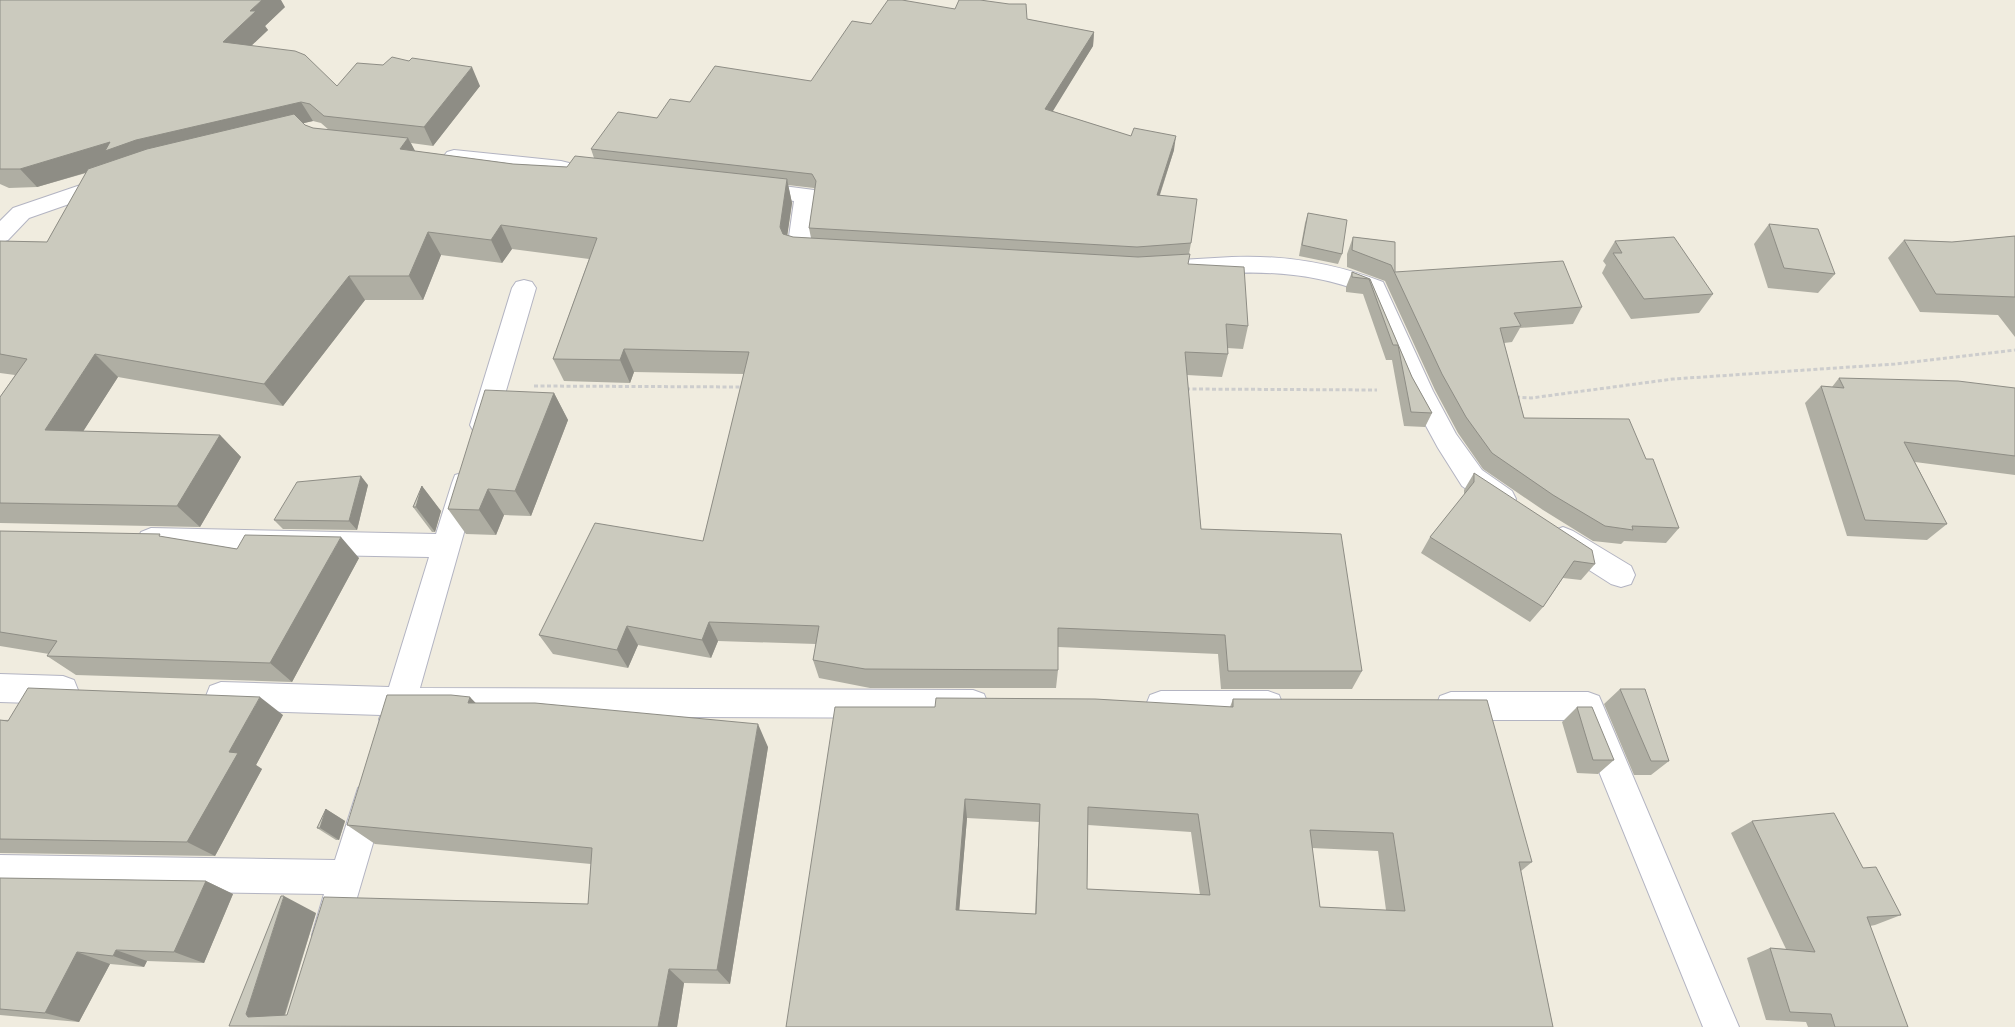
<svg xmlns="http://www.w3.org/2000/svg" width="2015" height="1027" viewBox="0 0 2015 1027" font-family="'Asap Condensed',sans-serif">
  <rect width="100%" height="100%" fill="#f0ecdf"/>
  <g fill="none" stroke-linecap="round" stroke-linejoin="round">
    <defs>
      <path id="street" d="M454,150L561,161L569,163L572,168L569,173L561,175L447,162L443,157L447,152Z
        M107,176L115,178L118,183L115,188L29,218L8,240L0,243V221L13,208Z
        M752,182L814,190L817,195L810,244L831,246L834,252L831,258L823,260L790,257L787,251L794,201L744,194L741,189L744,184Z
        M1232,257C1286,255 1333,263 1383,282L1433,391L1456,434L1482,470L1512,491L1516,499L1512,507L1502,510L1492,507L1462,486L1438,448L1407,391L1366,293C1302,268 1247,271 1180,276L1172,274L1168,268L1172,262L1180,260Z
        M524,280L532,282L536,288L496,425L492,432L483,435L474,432L470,425L512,288L516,282Z
        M465,472L475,475L478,483L420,688L973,690L984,694L988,704L984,714L973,718L411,716L406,729L395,733L384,729L379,719L381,715L221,710L210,706L206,696L210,686L221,682L389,687L429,557L151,552L141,548L137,540L141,532L151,528L436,534L452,483L455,475Z
        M1563,527L1573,531L1631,566L1635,575L1631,584L1621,587L1611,584L1553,547L1549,539L1553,531Z
        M0,674L63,676L74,680L78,690L74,700L63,704L0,702Z
        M1161,691H1268L1279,695L1283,705L1279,715L1268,719H1161L1150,715L1146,705L1150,695Z
        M1451,692H1588L1599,696L1739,1027H1703L1578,720H1451L1440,716L1436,706L1440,696Z
        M370,783L382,788L386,799L346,935L341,947L329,952L317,947L312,935L324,894L0,889V855L335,860L358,788Z"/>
    </defs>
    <use href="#street" stroke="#b3b4c2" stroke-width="2"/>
    <path stroke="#cdcdcd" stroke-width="3" stroke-dasharray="4 2.5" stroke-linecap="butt" d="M534,386L745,387
      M1186,389L1377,390
      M1516,397L1531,398L1673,379L1895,364L2015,350"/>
    <use href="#street" fill="#fff" fill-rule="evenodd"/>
  </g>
  <path fill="#afaea3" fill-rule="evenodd" d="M0,0L285,7L265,26L268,30L251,46L337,86H480L433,146L411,143L415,151L513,164L567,167L594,158L591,149L690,102L811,81L871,24L955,9L1027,19L1094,32L1093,46L1052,111L1174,150L1160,195L1191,243L1189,254L1188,264L1248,326L1243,349L1227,348L1228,354L1222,377L1187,375L1201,529L1362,671L1352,689H1221L1218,654L1058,647V670L1056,688H870L819,678L813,660L816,644L718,641L711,658L638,645L628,668L553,654L539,635L703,541L744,374L634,372L630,383L564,381L553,359L589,259L512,249L502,263L441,255L423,300H365L283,406L118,377L83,431L220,435L241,457L200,527L0,523V397L15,375L0,373V241L47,242L86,173L37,187L9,188L0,184ZM313,121L321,123L329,130L313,128L305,125L303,123ZM788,185L814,188L815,189L809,228L811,238L793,237L787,235L792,203Z
    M1308,213L1342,254L1338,264L1299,256L1305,223Z
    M1769,224L1835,274L1818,293L1768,288L1754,244Z
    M2015,236V337L1998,315L1920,312L1888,258L1904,240L1952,242Z
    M1353,237L1395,242V272L1582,307L1573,324L1520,328L1512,342L1504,343L1524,418L1646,459L1679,528L1666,543L1624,541L1621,544L1593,541L1543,510L1483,469L1458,433L1435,390L1385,281L1347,267V254Z
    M1615,241L1713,294L1699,313L1631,319L1602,273L1606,265L1603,261Z
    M1352,272L1370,279L1412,377L1432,413L1425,427L1404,426L1392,360H1386L1363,294L1346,292V287Z
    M1839,378L2015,388V475L1915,462L1947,524L1927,540L1847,536L1805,403L1821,386L1832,387Z
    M554,393L568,420L531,516L504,515L496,535L466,534L448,509Z
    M1474,473L1595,564L1581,580L1563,578L1543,607L1530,622L1421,553L1430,537L1464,495V490Z
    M368,485L357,530L283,529L274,520Z
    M422,486L441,511L435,532H432L413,507Z
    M0,531L164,537L237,549L359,558L292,682L76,675L47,656L49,654L0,646Z
    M1620,689L1669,761L1651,775H1634L1604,704Z
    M1233,699L1532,862L1521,871L1553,1027H786L935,707H1230ZM967,818L1039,822L1035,914L959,910ZM1088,825L1191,832L1200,895L1087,889ZM1312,848L1378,851L1386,910L1320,907Z
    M476,703L768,747L730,984L684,983L677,1027L229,1026L316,913L285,1016L287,1015L588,904L591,864L375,844L347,825Z
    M1577,707L1614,760L1598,774L1577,773L1562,722Z
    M283,715L256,765L262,769L215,856L0,853V720Z
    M326,809L345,821L339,840H336L317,828Z
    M1752,821L1863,868L1901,915L1875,925L1870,926L1908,1027H1808L1806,1022L1766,1020L1747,958L1770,948L1786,949L1731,833Z
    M0,878L206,881L233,894L204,963L147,961L144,967L110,964L79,1022L0,1015Z"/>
  <path fill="#8e8d85" d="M262,0H281L285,7L265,26L268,30L235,61L223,42L250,11Z
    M1094,32L1093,46L1045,124V109Z
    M472,67L480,86L433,146L424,127Z
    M301,102L313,121L151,159L115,164L37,187L20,169L110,142L136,140Z
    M1176,136L1174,150L1155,209L1157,195Z
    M408,138L421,162L400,149Z
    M787,179L792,203L785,251L780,227Z
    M501,225L512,249L502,263L491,240Z
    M428,232L441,255L423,300L409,276Z
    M349,276L365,300L283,406L264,384Z
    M624,349L634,372L630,383L620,360Z
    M95,354L118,377L70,452L45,430Z
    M554,393L568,420L531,516L515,491Z
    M220,435L241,457L200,527L177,506Z
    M361,476L368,485L357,530L349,521Z
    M422,486L441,511L435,532L416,507Z
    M488,489L504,515L496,535L479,510Z
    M341,537L359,558L292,682L270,663Z
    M709,622L718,641L711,658L702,640Z
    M627,626L638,645L628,668L617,650Z
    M260,697L283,715L256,765L262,769L215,856L187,842L229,752Z
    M470,697L492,720L468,703Z
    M758,724L768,747L730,984L717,970Z
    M965,799L967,818L958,925L956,910Z
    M326,809L345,821L339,840L320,828Z
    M206,881L233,894L204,963L174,952Z
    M284,896L316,913L281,1026L248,1017L246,1014Z
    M116,950L147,961L144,967L113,956Z
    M77,952L110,964L79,1022L45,1013Z
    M669,969L684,983L677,1027H658Z"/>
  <path fill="#cbcabe" stroke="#8e8d85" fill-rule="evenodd" d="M0,0H262L250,11H256L223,42L295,51L305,55L337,86L357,63L383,65L392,57L409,61L412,58L472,67L424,127L324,116L310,104L301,102L136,140L105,151L110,142L20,169H0Z
    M888,0H902L955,9L959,0H980L1009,4H1026L1027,19L1094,32L1045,109L1131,136L1134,128L1176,136L1157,195L1197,199L1191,243L1137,247L809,228L816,181L812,174L591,149L618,112L657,118L670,99L690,102L715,66L811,81L852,21L871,24Z
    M294,114L305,125L313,128L408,138L400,149L513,164L567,167L575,156L787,179L780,227L783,234L793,237L1138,257L1190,254L1188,264L1244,267L1248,326L1226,324L1228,354L1185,352L1201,529L1341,534L1362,671H1228L1225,635L1058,628V670L865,669L813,660L819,626L709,622L702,640L627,626L617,650L539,635L595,523L703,541L749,352L624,349L620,360L553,359L597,238L501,225L491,240L428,232L409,276H349L264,384L95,354L45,430L220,435L177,506L0,503V397L27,359L0,354V241L47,242L88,169L147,149Z
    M1308,213L1347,220L1342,254L1302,245Z
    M1769,224L1818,229L1835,274L1784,268Z
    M2015,236V297L1936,294L1904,240L1952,242Z
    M1353,237L1395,242V272L1563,261L1582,307L1514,313L1521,326L1500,328L1524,418L1629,419L1646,459H1653L1679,528L1632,526L1633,530L1605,526L1553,495L1492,453L1466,417L1442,374L1391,265L1352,250Z
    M1674,237L1713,294L1644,299L1613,253H1622L1615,241Z
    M1352,272L1370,279L1412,377L1432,413L1411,412L1398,345H1393L1369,279L1352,277Z
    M1839,378L1958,381L2015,388V456L1904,442L1947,524L1865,520L1821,386L1844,388Z
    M485,390L554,393L515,491L488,489L479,510L448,509Z
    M1474,473L1592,550L1595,564L1574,561L1543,607L1430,537L1474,482Z
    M361,476L349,521L274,520L297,482Z
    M422,486L416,507H413Z
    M0,531L160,534L159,536L237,549L245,535L341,537L270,663L47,656L57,641L0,632Z
    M28,688L260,697L229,752L238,753L187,842L0,839V720L8,721Z
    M1620,689H1645L1669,761H1651Z
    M387,695H451L470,697L468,703H535L758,724L717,970L669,969L658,1027L229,1026L281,896H284L246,1014L248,1017L287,1015L324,897L588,904L592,848L347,825Z
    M936,698L1095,699L1233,707V699L1487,700L1532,862H1519L1553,1027H786L835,707H935ZM965,799L1040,804L1036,914L956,910ZM1088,807L1198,814L1210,895L1087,889ZM1310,830L1393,833L1405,911L1320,907Z
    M1577,707H1592L1614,760H1593Z
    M326,809L320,828H317Z
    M1834,813L1863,868L1876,867L1901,915L1867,917L1908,1027H1835L1831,1014L1790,1012L1770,948L1815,952L1752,821Z
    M0,878L206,881L174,952L116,950L113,956L77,952L45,1013L0,1009Z"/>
</svg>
